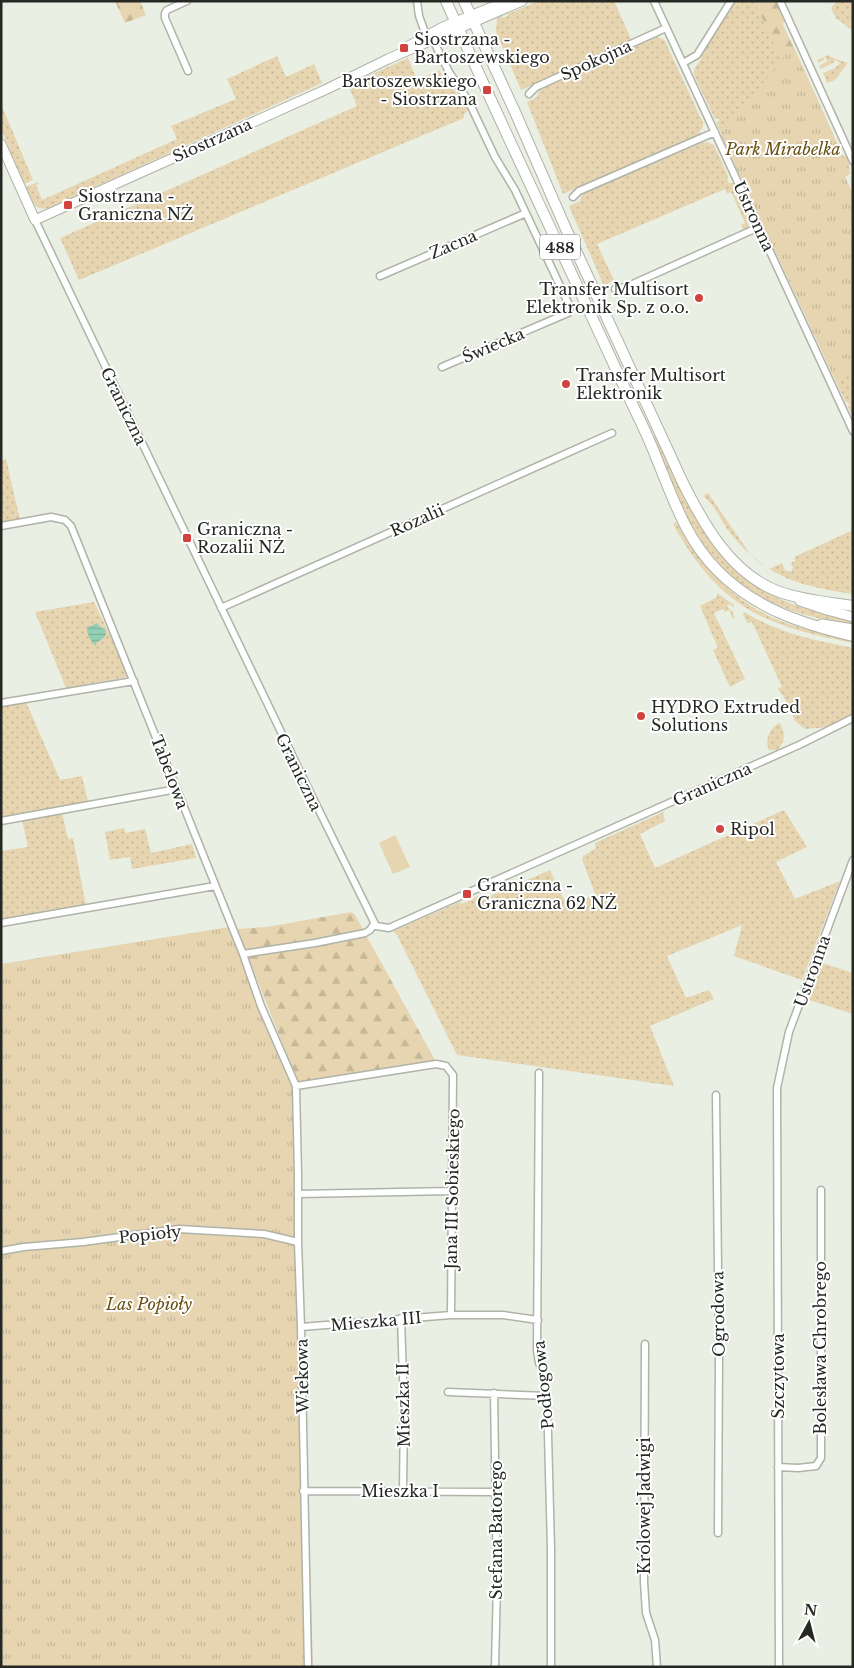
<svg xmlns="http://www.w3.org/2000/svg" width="854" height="1668" viewBox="0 0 854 1668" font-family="'Libre Baskerville',serif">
  <defs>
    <pattern id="grass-dots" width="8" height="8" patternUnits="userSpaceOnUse" patternTransform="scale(1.25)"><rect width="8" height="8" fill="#e6d5b0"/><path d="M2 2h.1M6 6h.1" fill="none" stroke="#c5b797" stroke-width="1.8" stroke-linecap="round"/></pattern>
    <pattern id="forest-firs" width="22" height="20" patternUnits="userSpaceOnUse" patternTransform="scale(1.25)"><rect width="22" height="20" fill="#e6d5b0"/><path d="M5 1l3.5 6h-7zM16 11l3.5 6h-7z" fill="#c5b797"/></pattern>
    <pattern id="park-tufts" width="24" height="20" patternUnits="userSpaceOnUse" patternTransform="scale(1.25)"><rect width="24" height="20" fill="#e6d5b0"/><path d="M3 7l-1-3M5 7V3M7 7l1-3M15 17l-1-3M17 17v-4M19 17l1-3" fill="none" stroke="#c5b797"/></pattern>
    <pattern id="water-rules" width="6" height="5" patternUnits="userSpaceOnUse" patternTransform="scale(1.25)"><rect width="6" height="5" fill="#93cfb4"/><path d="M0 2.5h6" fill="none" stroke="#7fb29b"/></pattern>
  </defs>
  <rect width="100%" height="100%" fill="#eaefe3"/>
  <path fill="url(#grass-dots)" d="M538,1H614L632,41L521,90L496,32L497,18L502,16L503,18L508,16V14Z
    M735,1H766L757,7L795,87L808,78L843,156L848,155L850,174L845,177L851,190H853V418L848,407L849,406L848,402L846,403L830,369V365L829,366L716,122L719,121L718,118L715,119L694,75C693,67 698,64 702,58L701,57L721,22Z
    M837,1H853V21L851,23L853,25V31L836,18L831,8Z
    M656,37L663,39L665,41L703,123V127L700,131V135L563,194L527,102L537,97L540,88Z
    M828,55L833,58L848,63L835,80L827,83L823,73L835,68L840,63L835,60L833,63L821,69L819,66L828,61L825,57L823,58L824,60L818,63L817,60Z
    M277,56L286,77L314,64L322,83L49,208C34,212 31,198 26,187L38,182V184L36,185L42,200L177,139L171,126L236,99L227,79Z
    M408,58L417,80L439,70L465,105L468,111L464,114V118L79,280L60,238L357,106L348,85Z
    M1,104L33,180L24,184L1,129Z
    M707,142L714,145L728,176L727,179L729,183H733L736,191L734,193L735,196L738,195L749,219L748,224L749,225L748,228L730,237L729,236L728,232L730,236L743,230L741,225L745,223L731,192L727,194L725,189L597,244L614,280L604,286L569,206L580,201L583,192L702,143Z
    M655,436C684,498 711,565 776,597C801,609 827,615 853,621V625C778,613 726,591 689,521C675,495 665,465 653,437Z
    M6,459L20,520L1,523V461Z
    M708,493L750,554L769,569L782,563L785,570L791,572L793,568L791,563L795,561L794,557L853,530V594C798,586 766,577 730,533C721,521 715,505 703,496Z
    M676,522C702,568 738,607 789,624C810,631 832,635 853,641V643C763,626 718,606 673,524Z
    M717,593L734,605V608L729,604L727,607L732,611L735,618L733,619L729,610L725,612L723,609L714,613L745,679L730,687L713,650L718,648L700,606L717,597Z
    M94,602L128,673V677L66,688L35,612Z
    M744,612C779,633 813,640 853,648V714L830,727L805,729L795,721L785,699L778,689L782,687L752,622L747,623L743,614Z
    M26,702L60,780L82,776L88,802L1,818V707Z
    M780,723C785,734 786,742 777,750H769C764,740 770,727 780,723Z
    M784,810L807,847L776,862L795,899L840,881L802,980L734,956L742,925L667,956L686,998L709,990L714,999L650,1026L674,1086L457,1055L397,935L393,931L460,902L462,904L478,896H480L483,899L550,870L568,908L595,894L582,859L583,856L596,848L595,843L663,812L665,821L640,834L655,868Z
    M62,813L68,839L73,838L86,906L1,919V851L28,847L22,820Z
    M124,828L126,833L145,829L151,853L192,844L196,858L132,869L130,857L110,860L105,832Z
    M822,963L853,973V1014L809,1000Z"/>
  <path fill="url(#forest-firs)" d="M115,1H140L146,15L125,23Z
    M766,1H777L787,21L783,23V25L808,78L794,87L757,7Z
    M351,912L355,915L435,1060L298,1083L237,929L267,927Z"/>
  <path fill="url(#park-tufts)" d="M793,46L843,157L849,172L845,177L853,194V370L838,386L721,135Z
    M229,927L297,1082L313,1667H1V964Z"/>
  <path fill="#e6d5b0" d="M395,835L410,867L393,874L379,843Z"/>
  <path fill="url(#water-rules)" d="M97,623L100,627L105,629L106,635L102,639L97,642L95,646C91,640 84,631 89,626H91Z"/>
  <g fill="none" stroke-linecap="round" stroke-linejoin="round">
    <defs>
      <path id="street" d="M187,1L167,10L165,13V18L188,71
        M417,1L419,16L426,35
        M654,1L853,431
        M780,1L853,161
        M433,40L449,72L468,100L495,157L515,190L570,307L568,313L442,367
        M683,63L697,55L731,1
        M529,94L536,87L666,28
        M573,197L579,191L715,132
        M35,220L307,786L376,926L389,928L799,745L853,718
        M380,276L526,213
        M615,289L626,287L759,227
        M1,526L51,517L65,520L71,526L243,954L261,1006L296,1086L298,1175V1242L301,1327L308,1667
        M221,608L612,433
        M1,703L134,681
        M1,821L177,789
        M1,923L215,886
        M243,954L315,943L365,933L370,930L374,924
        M539,1073L537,1350L539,1363L544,1371L547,1396L551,1549V1667
        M296,1086L436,1064L446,1066L453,1075L451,1315
        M716,1095L719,1355L718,1533
        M298,1194L451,1191
        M1,1251L24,1247L83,1242L179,1229L264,1234L298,1242
        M401,1318L404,1409L403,1491
        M301,1327L451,1315H503L538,1320
        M645,1344L644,1582L646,1613L655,1640L657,1667
        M448,1392L547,1396
        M494,1393L497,1583L495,1667
        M778,1467L798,1468L816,1466L821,1458V1190
        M303,1491L496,1492
        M779,1667L777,1088L789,1032L853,860"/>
      <path id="secondary" d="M405,48L443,27L507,1
        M1,144L35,220L327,89L388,59L522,1
        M800,601L827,610L853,617
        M822,624L853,629"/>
      <path id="primary" d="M446,1C507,137 571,271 633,406C643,426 652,446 660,467C675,504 688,541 717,570C754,608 802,624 853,636
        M464,1L515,112L566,229L683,483C704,525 731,573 777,591C801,600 828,602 853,606"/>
    </defs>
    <use href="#street" stroke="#afb3a8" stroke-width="9"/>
    <use href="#secondary" stroke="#afb3a8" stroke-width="11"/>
    <use href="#primary" stroke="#afb3a8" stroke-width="12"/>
    <use href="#street" stroke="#fff" stroke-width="6"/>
    <use href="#secondary" stroke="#fff" stroke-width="9"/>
    <use href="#primary" stroke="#fff" stroke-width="10"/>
  </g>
  <g fill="#d24340" stroke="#fff" stroke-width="2">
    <rect x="399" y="43" width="10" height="10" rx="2.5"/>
    <rect x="482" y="85" width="10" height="10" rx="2.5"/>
    <rect x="63" y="200" width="10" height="10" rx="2.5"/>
    <circle cx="699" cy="298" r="5"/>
    <circle cx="566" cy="384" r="5"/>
    <rect x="182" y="533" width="10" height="10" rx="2.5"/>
    <circle cx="641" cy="716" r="5"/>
    <circle cx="720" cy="829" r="5"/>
    <rect x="462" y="889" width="10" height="10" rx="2.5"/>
  </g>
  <g text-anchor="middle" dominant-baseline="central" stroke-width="4" stroke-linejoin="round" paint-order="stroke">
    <rect fill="#fff" stroke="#676866" stroke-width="1" x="540" y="234.5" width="40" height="25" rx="4"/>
    <g font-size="15" font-weight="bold" fill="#262824">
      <text x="560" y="247">488</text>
    </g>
    <g font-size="16" fill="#262824" stroke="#fff" text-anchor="start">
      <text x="414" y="39">Siostrzana -<tspan x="414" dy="18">Bartoszewskiego</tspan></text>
      <text x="477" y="81" text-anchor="end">Bartoszewskiego<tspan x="477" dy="18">- Siostrzana</tspan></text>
      <text x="78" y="196">Siostrzana -<tspan x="78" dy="18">Graniczna NŻ</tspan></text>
      <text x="689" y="289" text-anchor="end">Transfer Multisort<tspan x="689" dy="18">Elektronik Sp. z o.o.</tspan></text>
      <text x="576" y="375">Transfer Multisort<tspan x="576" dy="18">Elektronik</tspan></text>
      <text x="197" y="529">Graniczna -<tspan x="197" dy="18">Rozalii NŻ</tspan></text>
      <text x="651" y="707">HYDRO Extruded<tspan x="651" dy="18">Solutions</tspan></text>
      <text x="730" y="829">Ripol</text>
      <text x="477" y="885">Graniczna -<tspan x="477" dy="18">Graniczna 62 NŻ</tspan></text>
    </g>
    <g font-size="16" fill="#262824" stroke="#fff">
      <text transform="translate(596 60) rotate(-24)">Spokojna</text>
      <text transform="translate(212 140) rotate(-24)">Siostrzana</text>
      <text transform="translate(754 216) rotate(65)">Ustronna</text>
      <text transform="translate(453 244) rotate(-23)">Zacna</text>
      <text transform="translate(493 345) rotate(-23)">Świecka</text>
      <text transform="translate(124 406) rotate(64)">Graniczna</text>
      <text transform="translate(417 520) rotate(-24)">Rozalii</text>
      <text transform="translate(170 772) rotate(69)">Tabelowa</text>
      <text transform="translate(299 772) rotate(64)">Graniczna</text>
      <text transform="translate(712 784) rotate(-24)">Graniczna</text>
      <text transform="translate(812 971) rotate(-70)">Ustronna</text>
      <text transform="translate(452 1189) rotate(-89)">Jana III Sobieskiego</text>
      <text transform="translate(150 1234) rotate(-6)">Popioły</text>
      <text transform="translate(718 1314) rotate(-91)">Ogrodowa</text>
      <text transform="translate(376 1321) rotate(-5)">Mieszka III</text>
      <text transform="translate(820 1348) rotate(-90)">Bolesława Chrobrego</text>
      <text transform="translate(302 1376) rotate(-91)">Wiekowa</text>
      <text transform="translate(778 1376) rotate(-90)">Szczytowa</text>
      <text transform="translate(543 1385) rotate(-96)">Podłogowa</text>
      <text transform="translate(403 1405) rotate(-91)">Mieszka II</text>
      <text x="400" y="1491">Mieszka I</text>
      <text transform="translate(644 1506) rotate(-90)">Królowej Jadwigi</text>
      <text transform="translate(496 1530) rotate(-90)">Stefana Batorego</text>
    </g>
    <g font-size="16" font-style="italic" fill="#695012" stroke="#fff">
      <text x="783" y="149">Park Mirabelka</text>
      <text x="149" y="1304">Las Popioły</text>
    </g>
  </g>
  <rect width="854" height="1668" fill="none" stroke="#262824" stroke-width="5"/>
  <g transform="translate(809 1623) rotate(7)" stroke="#ffffff" stroke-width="4" paint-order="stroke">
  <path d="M0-4L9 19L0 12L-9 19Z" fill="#262824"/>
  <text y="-8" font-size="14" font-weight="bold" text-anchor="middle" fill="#262824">N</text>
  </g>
</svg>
